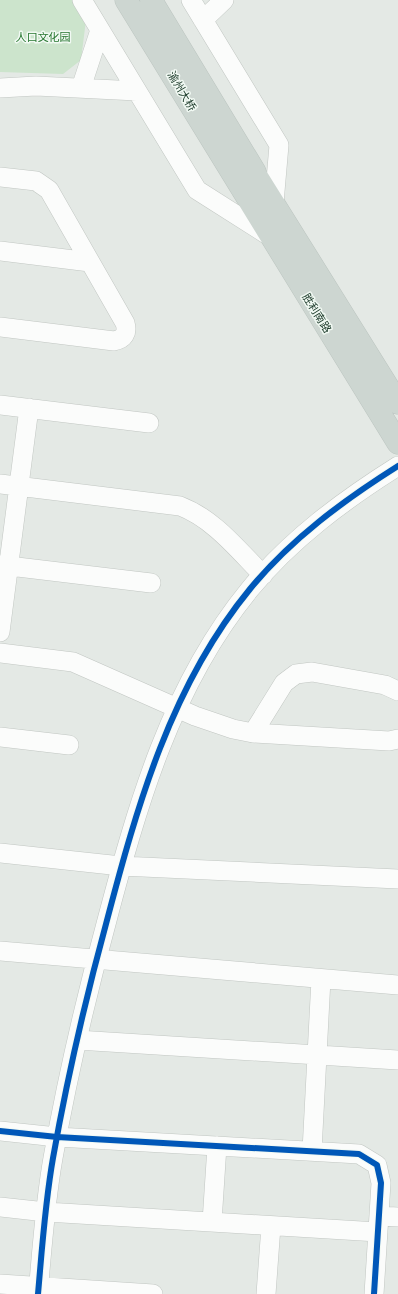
<svg xmlns="http://www.w3.org/2000/svg" width="398" height="1294" viewBox="0 0 398 1294" font-family="Helvetica,'Noto Sans SC',sans-serif">
  <rect width="100%" height="100%" fill="#e4e9e5"/>
  <path fill="#cce4cc" d="M0,0H79L87,12L81,60L63,74L0,72Z"/>
  <g fill="none" stroke-linecap="round" stroke-linejoin="round">
    <defs>
      <path id="minor" d="M82,0L197,190L271,237
        M191,0L279,145L274,203
        M203,20L224,0
        M0,88L36,86L137,91
        M81,88L100,30
        M0,177L36,181L49,190L125,323C128,333 124,339 114,341L0,327
        M0,251L90,262
        M0,405L149,423
        M0,484L180,506C214,519 238,550 263,575
        M0,565L151,583
        M0,632L29,408
        M0,653L73,662L195,716L233,729L253,733L389,741L398,739
        M253,733L284,683L296,674L312,672L385,685L398,691
        M0,737L69,745
        M0,853L121,866L398,879
        M0,951L398,985
        M77,1040L398,1060
        M0,1131L57,1137L359,1154L377,1165L381,1183L374,1294
        M312,1151L321,979
        M0,1207L46,1212L378,1232
        M379,1216L398,1217
        M212,1222L217,1146
        M0,1284L153,1294
        M38,1294C42,1249 45,1203 53,1158C67,1079 85,1001 106,924C137,806 171,685 250,589C291,539 344,500 398,466
        M266,1294L271,1226"/>
      <path id="major" d="M126,0L398,443
        M151,0L255,172
        M254,172L398,403"/>
    </defs>
    <use href="#minor" stroke="#c1c6c2" stroke-width="20"/>
    <use href="#major" stroke="#bcc5c0" stroke-width="23"/>
    <use href="#minor" stroke="#fbfcfb" stroke-width="19"/>
    <use href="#major" stroke="#cdd6d1" stroke-width="22"/>
    <defs>
      <path id="cycleway" d="M0,1131L57,1137L359,1154L377,1165L381,1183L374,1294
        M38,1294C42,1249 45,1203 53,1158C67,1079 85,1001 106,924C137,806 171,685 250,589C291,539 344,500 398,466"/>
    </defs>
    <use href="#cycleway" stroke="#f1f9f3" stroke-width="8"/>
    <use href="#cycleway" stroke="#0057b8" stroke-width="6"/>
  </g>
  <g text-anchor="middle" dominant-baseline="central" stroke-width="3" stroke-linejoin="round" paint-order="stroke">
    <g font-size="11" fill="#287731" stroke="#f1f9f3">
      <text x="43" y="37">人口文化园</text>
    </g>
    <g font-size="11" fill="#203e2e" stroke="#f1f9f3">
      <text transform="translate(182 91) rotate(59)">渝州大桥</text>
      <text transform="translate(317 313) rotate(58)">胜利南路</text>
    </g>
  </g>
</svg>
